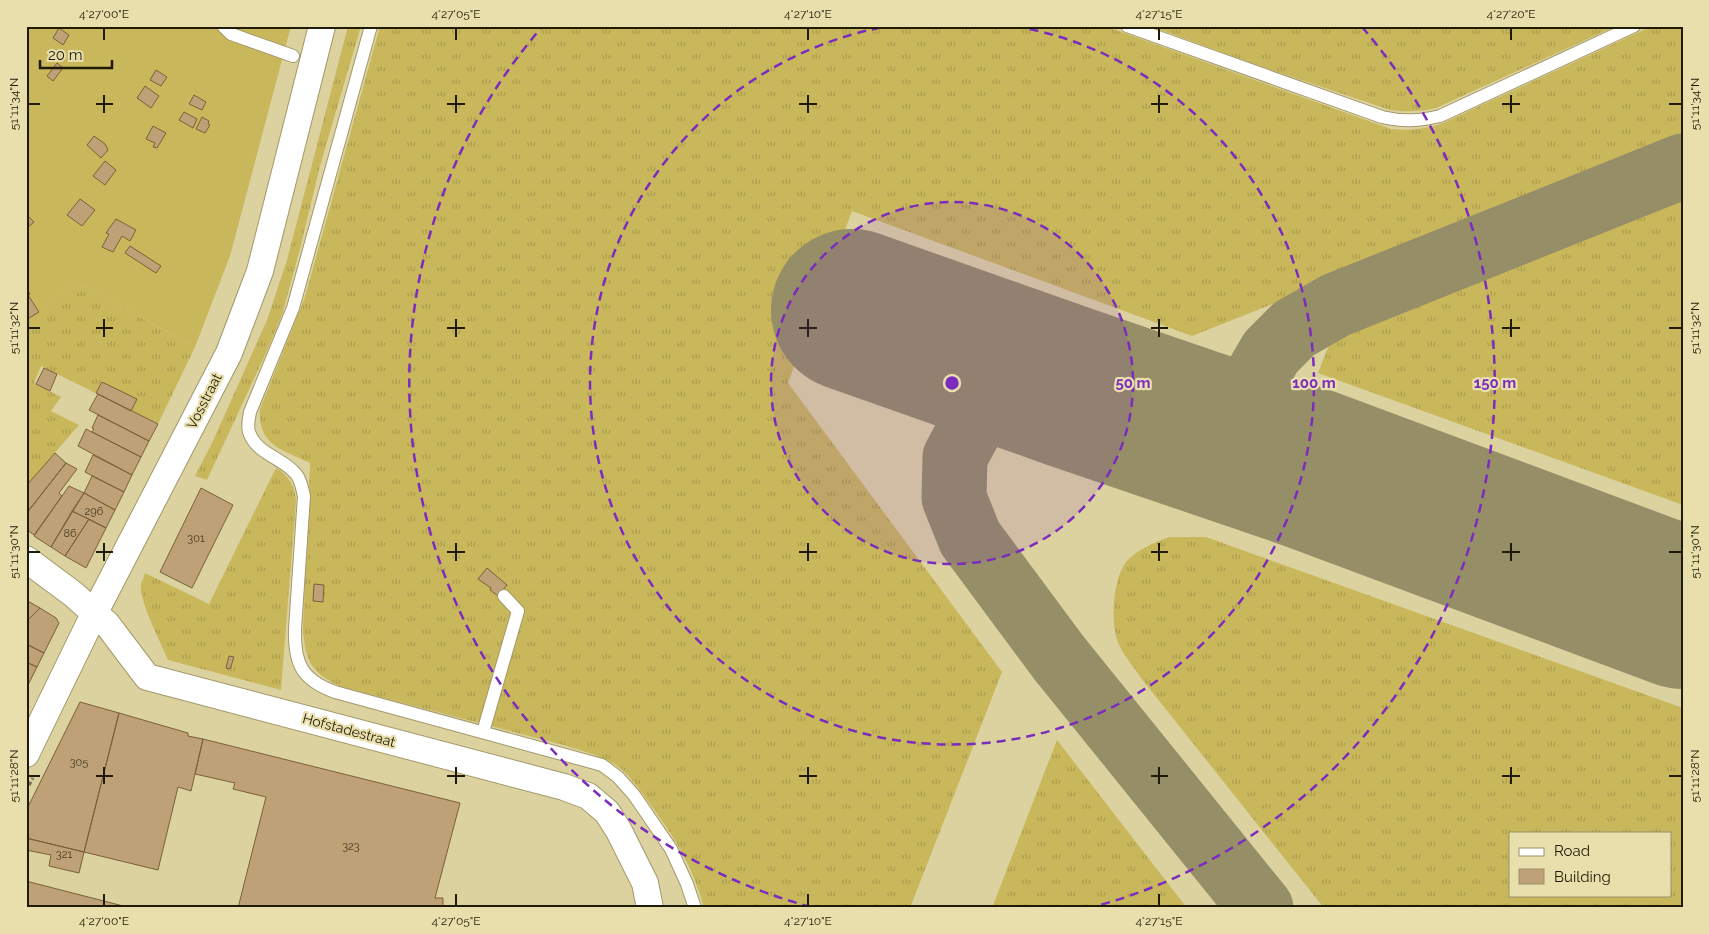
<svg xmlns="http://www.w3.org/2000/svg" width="1709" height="934" viewBox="0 0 1709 934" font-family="Raleway,sans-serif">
  <defs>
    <pattern id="grass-tufts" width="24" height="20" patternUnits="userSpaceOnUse" patternTransform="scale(1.25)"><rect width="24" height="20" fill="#c9b75c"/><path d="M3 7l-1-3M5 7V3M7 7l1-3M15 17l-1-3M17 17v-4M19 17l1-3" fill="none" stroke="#ac9d4e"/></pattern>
  </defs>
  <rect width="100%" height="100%" fill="#dcd2a0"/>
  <path fill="url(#grass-tufts)" fill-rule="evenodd" d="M348,26H361L320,166L300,249L282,315L266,353L207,480L195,476L213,441L267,320L287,260Z
    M380,26H1105L1391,129C1409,131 1424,129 1441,124L1652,26H1683V141L1192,336L852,211L788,383L1002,672L910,908H704C693,865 673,835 647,800C639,789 630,776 620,768C604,756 585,752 567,746L342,687C312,674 305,661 303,629L310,463C282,449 258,446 260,409L305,297Z
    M1150,26H1616L1436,108C1420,112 1406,112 1390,110L1251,63Z
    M1683,193V505L1318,373L1327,350L1335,336L1351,324Z
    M76,282L195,347L158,424L41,366L34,383L61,397L51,411L79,425L26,486V320L39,312Z
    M276,468C289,476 295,486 296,501L281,690L168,660C161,642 139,602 141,584C142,581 144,577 145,573L209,604Z
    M1169,537H1206L1683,708V902L1676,908H1324L1141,678C1134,667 1125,657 1119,645C1110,625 1112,581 1126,562C1137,549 1154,543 1169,537ZM1510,833H1670V895H1510Z
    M1057,740L1187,908H992Z"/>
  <path fill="#c9b75c" d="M26,26H291L230,256L195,347L76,282L39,312L28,295L30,294L26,288Z"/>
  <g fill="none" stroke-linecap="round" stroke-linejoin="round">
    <path stroke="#968e67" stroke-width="65" d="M1070,387L1020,395L987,411L971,427L955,457L954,498L970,538L1059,658L1261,908
      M1310,469L1272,451L1261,431L1253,406L1254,381L1271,352L1294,329L1336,305L1683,166"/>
    <path stroke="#968e67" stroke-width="162" d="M852,310L1070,387L1310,469L1683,608"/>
  </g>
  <path fill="#bea176" stroke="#7a6036" d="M59,28L69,35L63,45L53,38Z
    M57,63L63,68L53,81L47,76Z
    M156,70L167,77L161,86L150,80Z
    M145,86L159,96L151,108L137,98Z
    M194,95L206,102L202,110L189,104Z
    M184,112L197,119L193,128L179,120Z
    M202,117L209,121L208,124L210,125L205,133L196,129Z
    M153,126L166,133L157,148L153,147L155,143L146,139Z
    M94,136L105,144L108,150L101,158L87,145Z
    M105,161L116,170L105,185L93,176Z
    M80,199L95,210L82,226L67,215Z
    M26,214L34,222L26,229Z
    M116,219L136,230L130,241L122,236L113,252L102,247L109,234L106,233Z
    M130,246L161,266L156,273L125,253Z
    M26,288L30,294L28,295L39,312L26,320Z
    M44,368L57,374L50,391L36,384Z
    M102,382L137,399L131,411L96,393Z
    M98,394L158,424L149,441L89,410Z
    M98,415L149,441L141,457L92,432L94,429L92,428Z
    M86,429L141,457L132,475L78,446Z
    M55,453L66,463L26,514V486Z
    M93,455L132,475L124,492L85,472Z
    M66,463L77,469L59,493L62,496L34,535L26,529V514Z
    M92,476L124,492L115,510L84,493Z
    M69,486L84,493L51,547L34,536Z
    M201,488L233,505L192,588L160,572Z
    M84,493L115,510L106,528L72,511Z
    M72,511L89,519L65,556L51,547Z
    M89,519L106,528L86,568L65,556Z
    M487,568L507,585L498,596L490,590L491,588L478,579Z
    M314,584L324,585L323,602L313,601Z
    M26,600L40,608L26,622Z
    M40,608L56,618L59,623L44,653L26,644V622Z
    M26,644L44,653L37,667L26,662Z
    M229,656L234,657L230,669L226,668Z
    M26,662L37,667L28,685L26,684Z
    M80,702L119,713L84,852L26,838V811Z
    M119,713L188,733V736L203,739L191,791L178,787L158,870L84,852Z
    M203,739L460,803L435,898H443V908H238L266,797L233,789L235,783L195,774Z
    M26,838L84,852L79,873L49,866L51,855L26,850Z
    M26,881L131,908H26Z"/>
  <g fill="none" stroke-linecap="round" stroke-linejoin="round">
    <defs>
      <path id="lane" d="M223,26L231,34L293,56
        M371,26L293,308L250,412C249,418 247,426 249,432C257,455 282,457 296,474C301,480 302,488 304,496L295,629C294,664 302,680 335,692L602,765L618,777L634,795L671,849L687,884L695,908
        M1127,26L1382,117C1403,122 1419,121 1440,116L1634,26
        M483,732L518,611L504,596"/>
      <path id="street" d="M26,559L73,594L107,624L147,677L564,787L588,796L607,812L619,831L645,883L650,908
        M26,754L95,612L229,353L260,271L322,26"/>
    </defs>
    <use href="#lane" stroke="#a29868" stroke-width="14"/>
    <use href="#street" stroke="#a29868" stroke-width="28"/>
    <path stroke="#7b7451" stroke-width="3" stroke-dasharray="4 2.5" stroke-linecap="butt" d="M26,791L33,778"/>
    <use href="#lane" stroke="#fff" stroke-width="12"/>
    <use href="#street" stroke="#fff" stroke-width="26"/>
  </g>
  <path fill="none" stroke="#1f1b07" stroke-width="2" d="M104,28V40M456,28V40M808,28V40M1159,28V40M1511,28V40M104,95V113M456,95V113M808,95V113M1159,95V113M1511,95V113M28,104H40M96,104H113M447,104H465M799,104H817M1151,104H1168M1502,104H1520M1669,104H1682M104,319V337M456,319V337M808,319V337M1159,319V337M1511,319V337M28,328H40M96,328H113M447,328H465M799,328H817M1151,328H1168M1502,328H1520M1669,328H1682M104,543V561M456,543V561M808,543V561M1159,543V561M1511,543V561M28,552H40M96,552H113M447,552H465M799,552H817M1151,552H1168M1502,552H1520M1669,552H1682M104,767V784M456,767V784M808,767V784M1159,767V784M1511,767V784M28,776H40M96,776H113M447,776H465M799,776H817M1151,776H1168M1502,776H1520M1669,776H1682M104,894V906M456,894V906M808,894V906M1159,894V906"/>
  <circle cx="952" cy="383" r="181" fill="#7b2cbf" fill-opacity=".12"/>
  <g fill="none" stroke="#7b2cbf" stroke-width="2.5" stroke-dasharray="9 6">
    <circle cx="952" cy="383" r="181"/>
    <path d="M1015 26A362 362 0 1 1 889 26"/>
    <path d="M811 907A543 543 0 0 1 542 27M1362 27A543 543 0 0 1 1093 907"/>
  </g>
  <g text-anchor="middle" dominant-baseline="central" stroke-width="4.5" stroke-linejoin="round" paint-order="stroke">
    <g font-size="11" fill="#473c23">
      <text x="94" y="511">296</text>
      <text x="70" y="533">86</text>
      <text x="196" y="538">301</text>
      <text x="79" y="762">305</text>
      <text x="351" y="846">323</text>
      <text x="64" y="854">321</text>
    </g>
    <g font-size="14" fill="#1f1b07" stroke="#e9dfac">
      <text transform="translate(204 401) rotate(-63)">Vosstraat</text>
      <text transform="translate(349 730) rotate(15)">Hofstadestraat</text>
    </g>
  </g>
  <circle cx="952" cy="383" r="8" fill="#7b2cbf" stroke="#e9dfac" stroke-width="2.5"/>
  <g font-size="15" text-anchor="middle" font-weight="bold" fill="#7b2cbf" stroke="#e9dfac" stroke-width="4.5" stroke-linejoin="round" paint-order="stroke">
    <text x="1133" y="388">50 m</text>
    <text x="1314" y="388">100 m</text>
    <text x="1495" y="388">150 m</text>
  </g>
  <rect width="1709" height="934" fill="none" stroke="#e9dfac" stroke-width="55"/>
  <rect x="1509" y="832" width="162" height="65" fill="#e9dfac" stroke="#98916a"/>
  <rect x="1519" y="848" width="25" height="8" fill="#ffffff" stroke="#98916a"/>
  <text x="1554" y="856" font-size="15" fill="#1f1b07">Road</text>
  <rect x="1519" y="869" width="25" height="15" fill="#bea176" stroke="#98916a"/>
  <text x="1554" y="882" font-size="15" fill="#1f1b07">Building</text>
  <path d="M40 60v8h72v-8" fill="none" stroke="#1f1b07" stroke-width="2.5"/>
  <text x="48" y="60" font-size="15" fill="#1f1b07" stroke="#e9dfac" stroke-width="4" paint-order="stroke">20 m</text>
  <rect x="28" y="28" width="1654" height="878" fill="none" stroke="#1f1b07" stroke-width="2"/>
  <g font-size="12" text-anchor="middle" fill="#1f1b07">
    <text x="104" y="18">4°27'00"E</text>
    <text x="456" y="18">4°27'05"E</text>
    <text x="808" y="18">4°27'10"E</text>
    <text x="1159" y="18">4°27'15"E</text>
    <text x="1511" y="18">4°27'20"E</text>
    <text transform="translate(14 104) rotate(-90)" y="4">51°11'34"N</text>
    <text transform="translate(1695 104) rotate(-90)" y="4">51°11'34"N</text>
    <text transform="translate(14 328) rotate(-90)" y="4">51°11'32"N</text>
    <text transform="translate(1695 328) rotate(-90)" y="4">51°11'32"N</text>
    <text transform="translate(14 552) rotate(-90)" y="4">51°11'30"N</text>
    <text transform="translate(1695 552) rotate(-90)" y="4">51°11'30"N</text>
    <text transform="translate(14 776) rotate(-90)" y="4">51°11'28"N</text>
    <text transform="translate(1695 776) rotate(-90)" y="4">51°11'28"N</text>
    <text x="104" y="925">4°27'00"E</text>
    <text x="456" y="925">4°27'05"E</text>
    <text x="808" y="925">4°27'10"E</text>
    <text x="1159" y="925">4°27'15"E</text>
  </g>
</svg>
